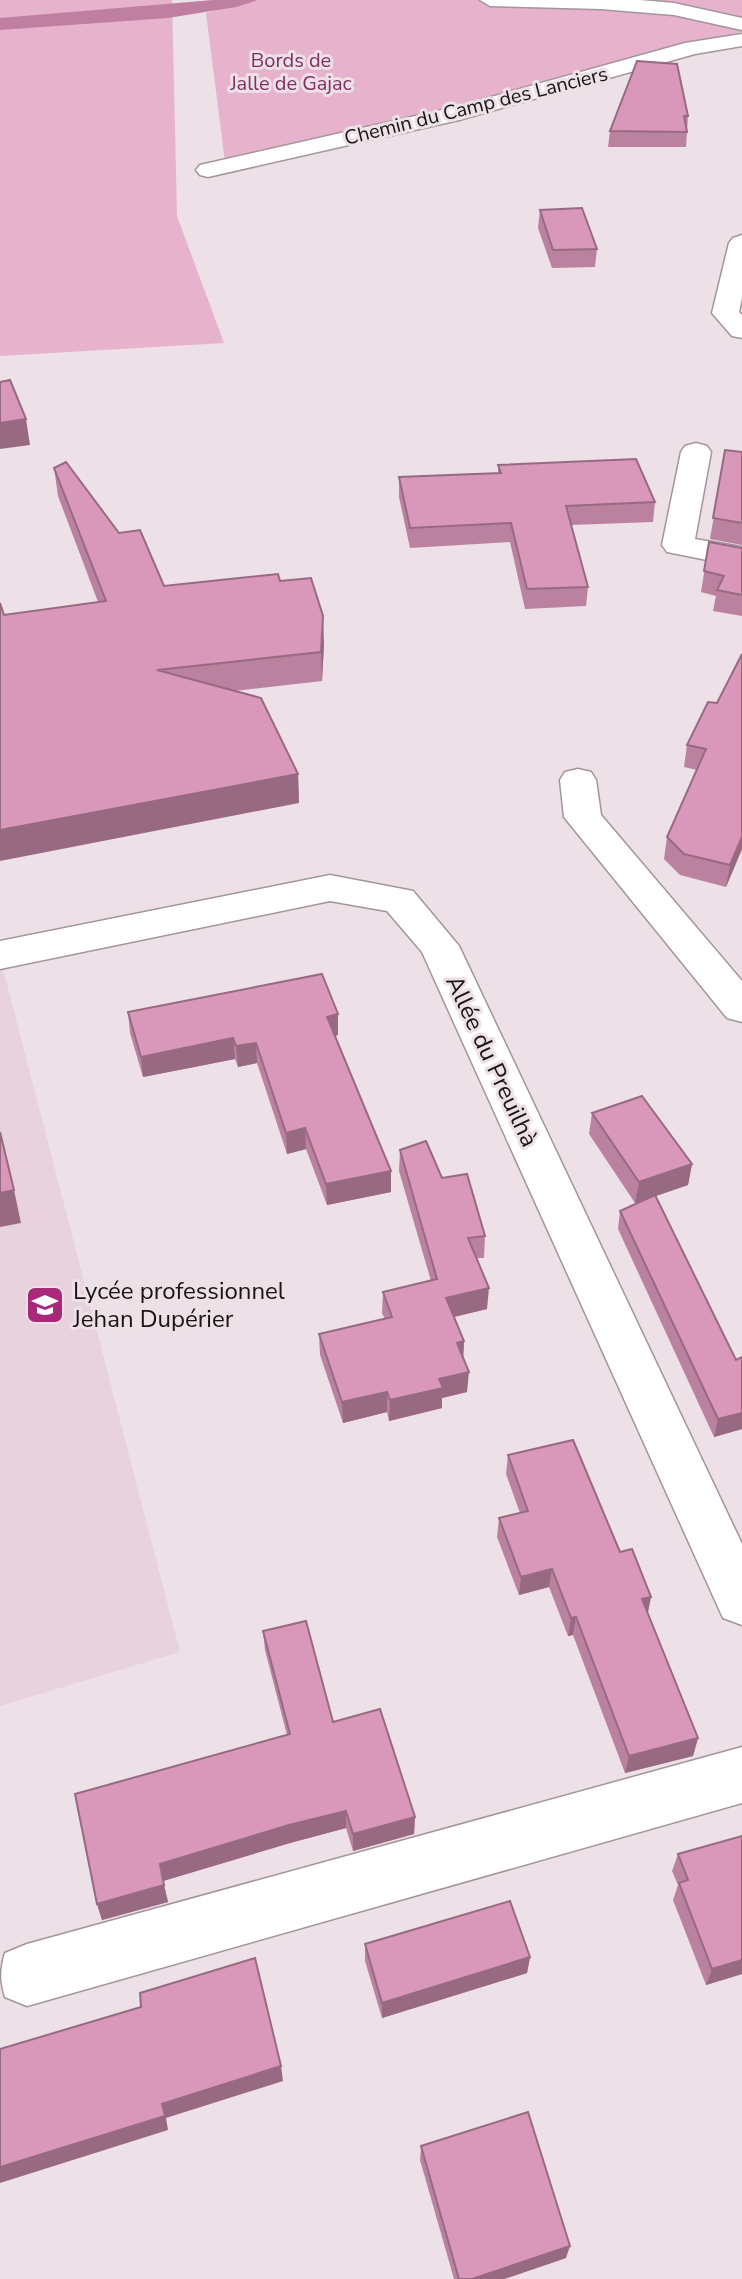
<svg xmlns="http://www.w3.org/2000/svg" width="742" height="2279" viewBox="0 0 742 2279" font-family="'Nunito Sans',sans-serif">
  <rect width="100%" height="100%" fill="#ede0e6"/>
  <path fill="#e8d2dd" d="M0,957L180,1652L0,1706Z"/>
  <path fill="#e6b2cc" d="M0,0H172L177,216L224,343L0,356Z
    M258,0H742V32L672,46L596,73L225,162L206,13Z"/>
  <path fill="#bf7fa1" d="M213,0H258L236,7L168,18L0,30V18Z"/>
  <g fill="none" stroke-linecap="round" stroke-linejoin="round">
    <defs>
      <path id="minor" d="M480,0H640L674,3L742,18V30L674,15L601,9L490,6Z
        M742,34V46L695,54L459,120L208,177L200,175L196,170L200,165L455,107L685,43Z
        M742,235V298L739,312L742,315V338L732,336L712,313L729,243L733,238Z
        M696,443L707,446L711,452L695,539L742,547V567L667,552L662,545L681,452L685,446Z
        M578,769L591,772L596,780L601,815L742,981V1022L727,1018L564,817L560,780L565,772Z
        M330,875L413,891L459,946L742,1544V1625L723,1618L422,952L387,911L330,901L0,969V941Z
        M742,1747V1803L27,2006L5,1997C0,1981 0,1969 5,1953L27,1944Z"/>
    </defs>
    <use href="#minor" stroke="#a2959b" stroke-width="3"/>
    <use href="#minor" fill="#fff" fill-rule="evenodd"/>
  </g>
  <path fill="#bb82a0" d="M637,61L688,116L686,147H608L610,131Z
    M540,210L597,249L595,267L552,268L538,228Z
    M725,450L742,452V545L710,539Z
    M498,465L655,502L653,522L571,525L588,587L586,606L525,609L510,542L410,548L399,497V477L498,473Z
    M54,468L119,533L164,586L280,581L324,644L322,681L234,691L298,774L299,803L4,615L98,602L58,496Z
    M709,542L742,548V616L713,611L716,596L701,592Z
    M742,654V849L726,887L680,875L664,859L667,837L697,770L684,767L687,745L717,703Z
    M128,1012L338,1035L335,1036L391,1171V1192L327,1205L306,1149L287,1154L257,1063L238,1067L235,1059L143,1077L130,1033Z
    M592,1113L692,1164L688,1185L656,1196L736,1360L742,1357V1429L714,1437L618,1229L620,1211L645,1200L635,1203L589,1134Z
    M400,1150L442,1178L485,1236L484,1258H476L487,1309L454,1317L464,1341L463,1358L467,1392L442,1398V1408L389,1421L387,1412L343,1423L320,1355L319,1334L385,1319L382,1313L383,1292L431,1281L399,1171Z
    M508,1455L620,1552L651,1597L648,1613L698,1738L693,1756L625,1773L573,1635L568,1636L549,1587L519,1595L497,1537L499,1518L520,1513L506,1474Z
    M263,1631L333,1722L415,1817L414,1834L353,1851L346,1828L290,1843L163,1881L168,1902L102,1920L97,1904L287,1735L265,1650Z
    M742,1836V1974L706,1985L673,1900L678,1885L672,1871L678,1854Z
    M365,1944L530,1957L527,1973L382,2018L365,1961Z
    M421,2146L566,2258L504,2279H454L420,2160Z"/>
  <path fill="#986a82" d="M26,419L30,445L0,449V423Z
    M323,616L324,644L322,681L321,652Z
    M298,774L299,803L0,861V830Z
    M742,837V849L726,887L730,865Z
    M338,1014V1035L327,1038V1017Z
    M233,1038L235,1059L143,1077L141,1057Z
    M256,1043L257,1063L238,1067L236,1046Z
    M305,1128L306,1149L287,1154L286,1133Z
    M692,1164L688,1185L635,1203L639,1182Z
    M391,1171V1192L327,1205L326,1184Z
    M14,1190L21,1223L0,1227V1193Z
    M489,1288L487,1309L445,1319L446,1298Z
    M464,1341L463,1362L457,1343Z
    M469,1372L467,1392L442,1398V1408L389,1421L390,1400L439,1379Z
    M387,1392V1412L343,1423L342,1402Z
    M742,1413V1429L714,1437L718,1419Z
    M552,1569L549,1587L519,1595L521,1577Z
    M651,1597L647,1615L642,1599Z
    M576,1617L573,1635L568,1636L571,1618Z
    M698,1738L693,1756L625,1773L629,1756Z
    M346,1811V1828L290,1843L163,1881L160,1864L289,1825Z
    M415,1817L414,1834L353,1851V1834Z
    M164,1885L168,1902L102,1920L97,1904Z
    M530,1957L527,1973L382,2018V2003Z
    M742,1960V1974L706,1985L712,1969Z
    M281,2066L283,2081L166,2118L168,2130L0,2183V2167L162,2104Z
    M570,2246L566,2258L504,2279H472Z"/>
  <path fill="#d997ba" stroke="#986a82" stroke-width="2" d="M637,61L677,64L688,116H684L687,132L610,131Z
    M582,208L597,249L553,250L540,210Z
    M10,380L26,419L0,423V382Z
    M725,450L742,452V523L713,518Z
    M636,459L655,502L566,506L588,587L527,589L511,523L410,528L399,477L501,473L498,465Z
    M66,462L119,533L140,530L164,586L278,574L280,581L311,578L323,616L321,652L157,670L261,698L298,774L0,830V603L4,615L106,601L54,468Z
    M709,542L742,548V595L717,590L724,576L704,571Z
    M742,654V837L730,865L684,854L667,837L706,749L687,745L708,702L717,703Z
    M322,974L338,1014L327,1017L391,1171L326,1184L305,1128L286,1133L256,1043L236,1046L233,1038L141,1057L128,1012Z
    M642,1096L692,1164L639,1182L592,1113Z
    M0,1132L14,1190L0,1193Z
    M426,1141L442,1178L467,1174L485,1236L468,1238L489,1288L446,1298L464,1341L457,1343L469,1372L439,1379L443,1388L390,1400L387,1392L342,1402L319,1334L392,1317L383,1292L437,1279L400,1150Z
    M655,1195L736,1360L742,1357V1413L718,1419L620,1211Z
    M573,1440L620,1552L632,1549L651,1597L642,1599L698,1738L629,1756L576,1617L571,1618L552,1569L521,1577L499,1518L528,1511L508,1455Z
    M306,1621L333,1722L380,1709L415,1817L353,1834L346,1811L289,1825L160,1864L164,1885L97,1904L75,1794L290,1734L263,1631Z
    M742,1836V1960L712,1969L679,1883L688,1880L678,1854Z
    M510,1901L530,1957L382,2003L365,1944Z
    M255,1958L281,2066L162,2104L165,2116L0,2167V2049L141,2007L140,1993Z
    M528,2112L570,2246L472,2279H459L421,2146Z"/>
  <defs>
    <symbol id="school-square" viewBox="-11 -11 22 22"><rect x="-9" y="-9" width="18" height="18" rx="4" fill="#a82979" stroke="#ede0e6"/><path d="M0-5L7-2L0 1L-7-2ZM-4 1L0 2.5L4 1V4Q0 6-4 4Z" fill="#fff"/></symbol>
  </defs>
  <g fill-rule="evenodd">
    <use href="#school-square" x="23" y="1283" width="44" height="44"/>
  </g>
  <g text-anchor="middle" dominant-baseline="central" stroke-width="6" stroke-linejoin="round" paint-order="stroke">
    <g font-size="20" fill="#7f315f" stroke="#ede0e6">
      <text x="291" y="60">Bords de<tspan x="291" dy="23">Jalle de Gajac</tspan></text>
    </g>
    <g font-size="20" fill="#181416" stroke="#ede0e6">
      <text transform="translate(476 106) rotate(-14)">Chemin du Camp des Lanciers</text>
    </g>
    <g font-size="24" fill="#181416" stroke="#ede0e6">
      <text transform="translate(492 1061) rotate(65)">Allée du Preuilhà</text>
    </g>
    <g font-size="24" fill="#181416" stroke="#ede0e6" text-anchor="start">
      <text x="73" y="1291">Lycée professionnel<tspan x="73" dy="28">Jehan Dupérier</tspan></text>
    </g>
  </g>
</svg>
